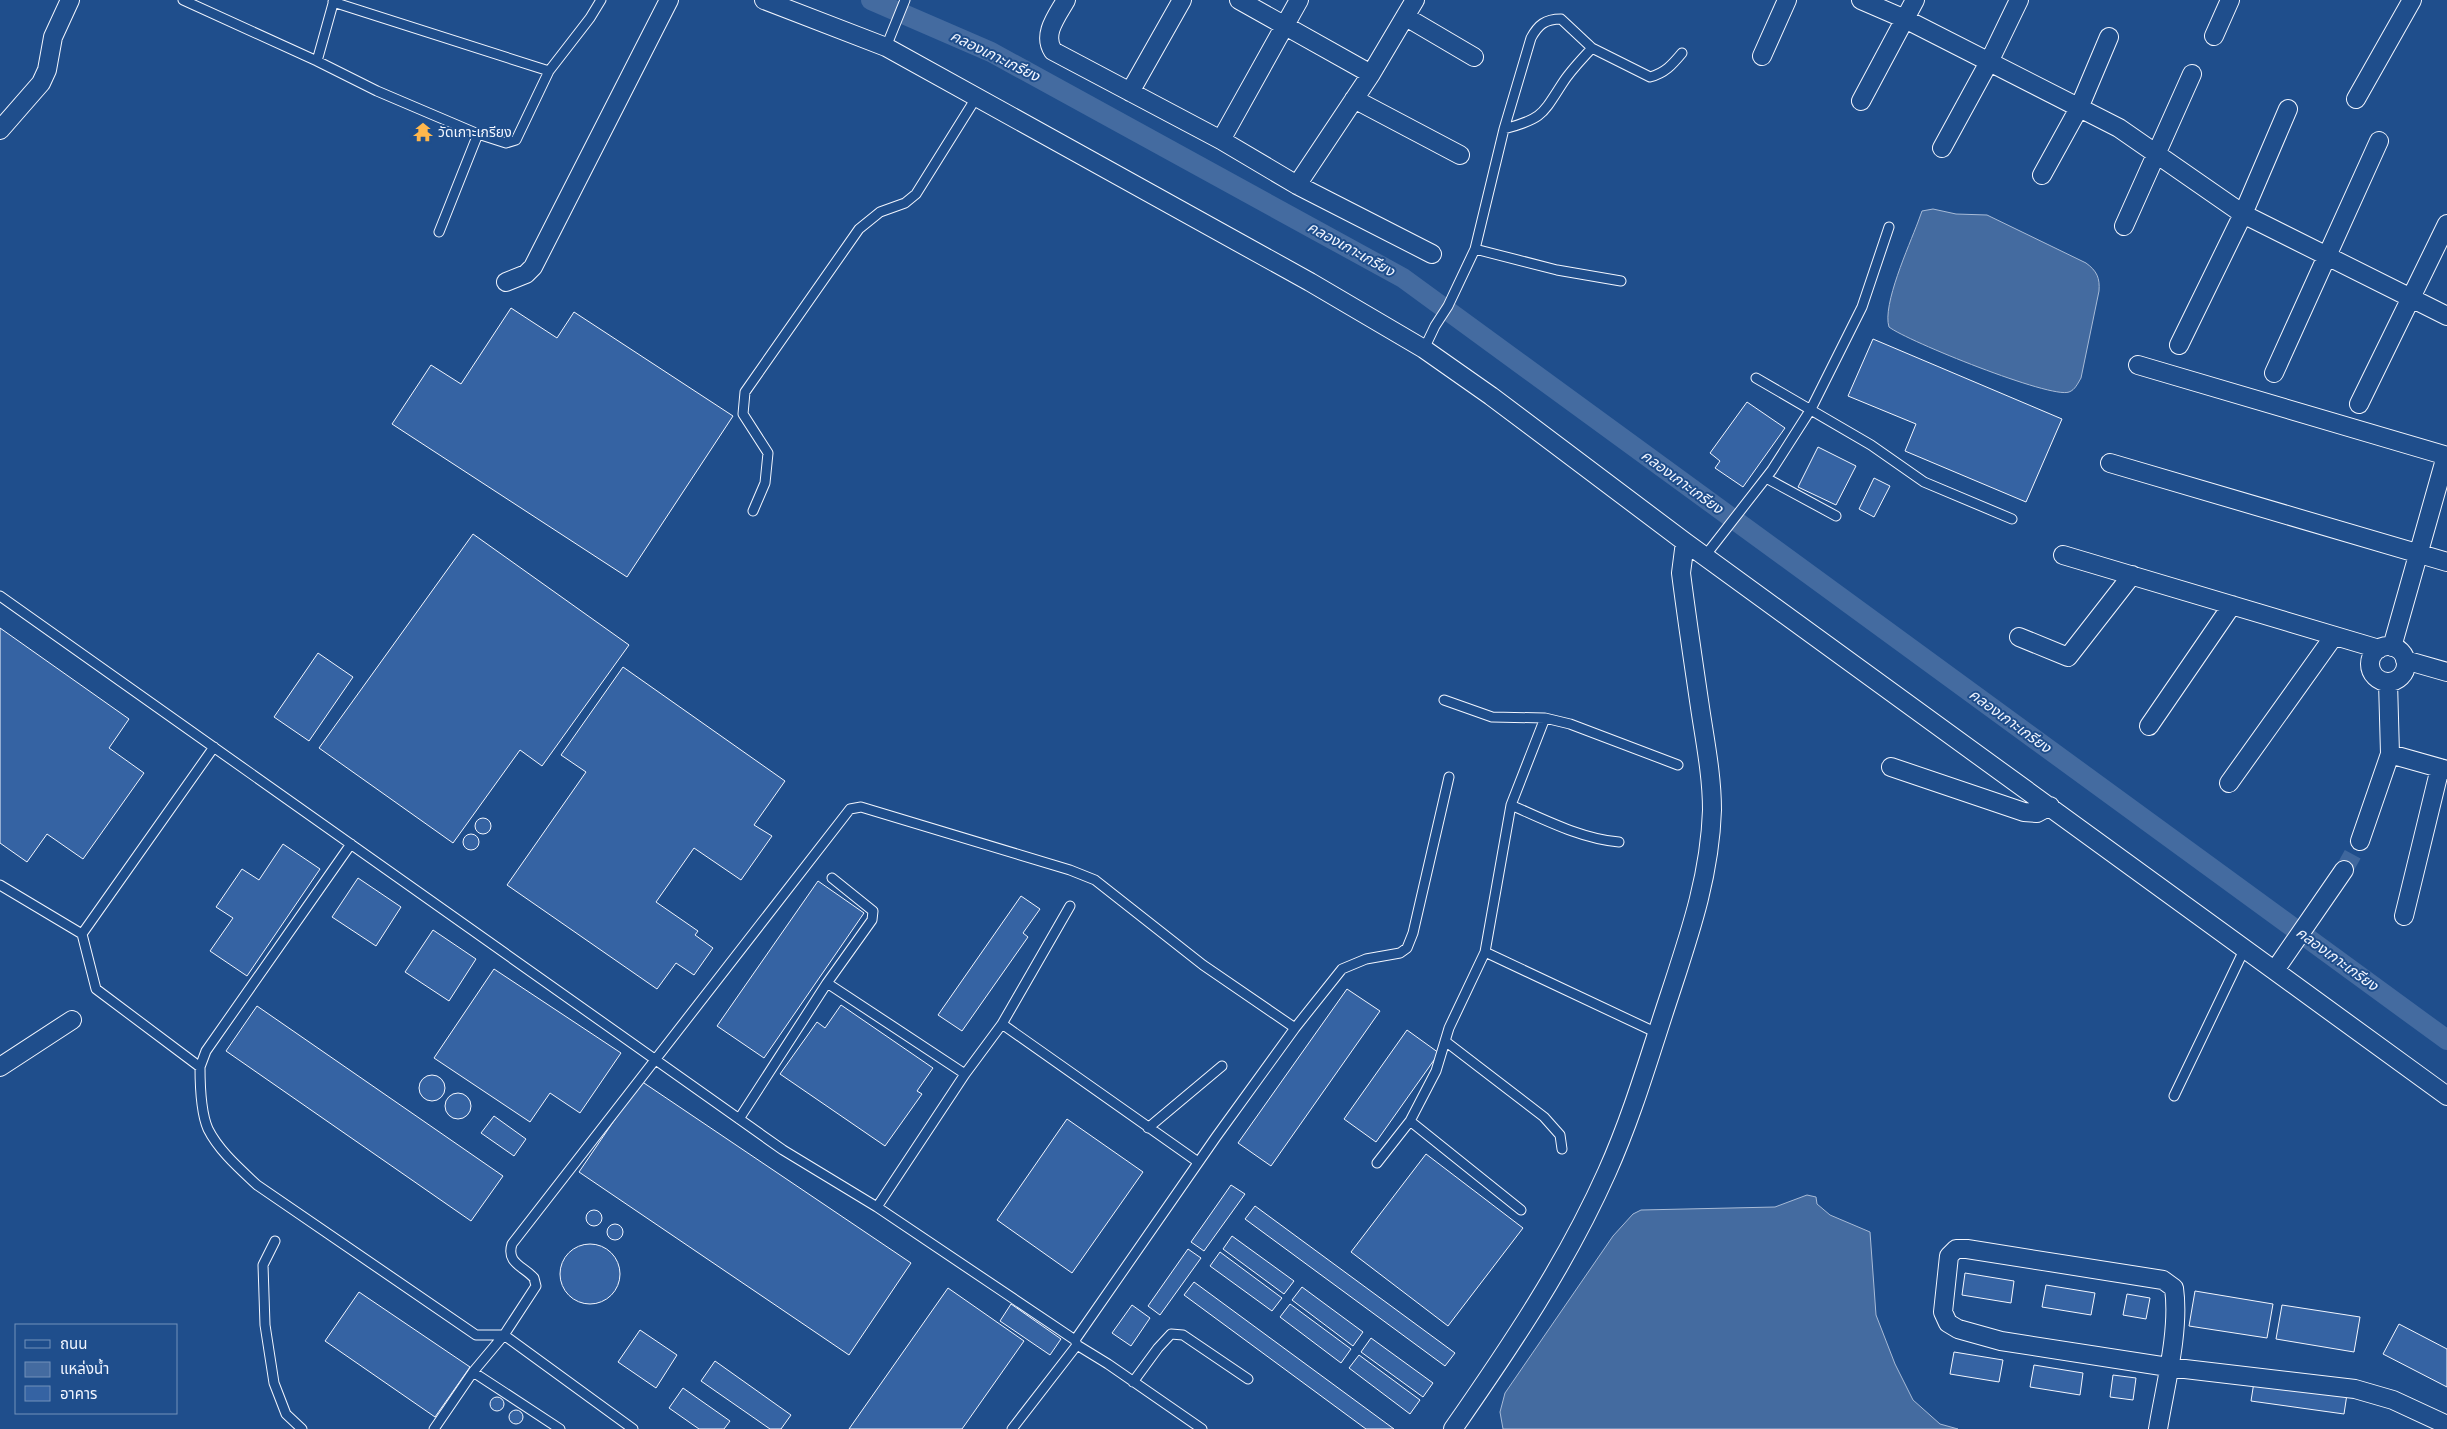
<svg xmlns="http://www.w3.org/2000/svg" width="2447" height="1429" viewBox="0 0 2447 1429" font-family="Roboto,'Noto Sans Thai',sans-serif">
  <rect width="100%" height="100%" fill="#1f4e8c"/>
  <path fill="#446ba0" stroke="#a8bbd7" d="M1933,209L1956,214L1987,215L2086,263C2097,271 2100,278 2099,291L2081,378C2078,383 2075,390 2069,392C2051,399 1907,341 1889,327C1882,305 1909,246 1918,222L1922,211Z
    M1807,1195L1816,1197L1817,1204L1830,1215L1870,1232L1876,1315L1895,1364L1913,1400L1940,1424L1958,1429H1503L1500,1412L1505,1393L1613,1236L1633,1214L1641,1210L1775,1207Z"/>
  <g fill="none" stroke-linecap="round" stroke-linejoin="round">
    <path stroke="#446ba0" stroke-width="20" d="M871,0L991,52L1403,278L2447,1040"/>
  </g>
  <path fill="#3563a3" stroke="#f2f6ff" d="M511,308L557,338L574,312L733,416L627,577L392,424L431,365L461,384Z
    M1873,339L2062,419L2026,502L1905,451L1916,424L1848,396Z
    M1747,402L1785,428L1743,487L1715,468L1720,461L1710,453Z
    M1818,447L1856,466L1836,505L1798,487Z
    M1874,478L1890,486L1874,517L1859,509Z
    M473,534L629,645L542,766L520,750L453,843L319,748Z
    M0,628L129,719L109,748L144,773L83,859L47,834L27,862L0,843Z
    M318,653L353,677L309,741L274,717Z
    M623,667L785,781L754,825L772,836L741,880L694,848L656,902L698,931L695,935L713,948L694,975L676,963L657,989L507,885L586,772L561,755Z
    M475 826a8 8 0 1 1 16 0a8 8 0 1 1-16 0Z
    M463 842a8 8 0 1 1 16 0a8 8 0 1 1-16 0Z
    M283,844L320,869L247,976L210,951L233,918L216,907L242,869L259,880Z
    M358,878L401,907L376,946L332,917Z
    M818,881L864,913L764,1058L717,1026Z
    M1021,896L1040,909L1023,933L1028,937L962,1031L938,1015Z
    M433,930L476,959L449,1001L405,972Z
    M494,969L621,1053L580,1113L550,1093L530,1122L434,1058Z
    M1347,989L1380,1011L1271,1166L1238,1143Z
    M841,1005L933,1068L917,1091L922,1094L885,1146L780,1074L817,1022L825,1028Z
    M257,1006L503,1176L471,1221L226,1051Z
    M1407,1030L1439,1053L1376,1142L1344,1119Z
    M419 1088a13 13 0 1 1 26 0a13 13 0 1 1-26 0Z
    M641,1081L911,1263L849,1355L579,1172Z
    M445 1106a13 13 0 1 1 26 0a13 13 0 1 1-26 0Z
    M494,1116L526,1139L514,1156L481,1133Z
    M1067,1119L1143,1172L1072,1273L997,1220Z
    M1426,1154L1523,1228L1448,1326L1351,1252Z
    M1231,1185L1245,1194L1204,1251L1191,1242Z
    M1255,1206L1455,1353L1445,1366L1245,1219Z
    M586 1218a8 8 0 1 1 16 0a8 8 0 1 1-16 0Z
    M607 1232a8 8 0 1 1 16 0a8 8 0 1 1-16 0Z
    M1232,1236L1294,1281L1284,1294L1223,1249Z
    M560 1274a30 30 0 1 1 60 0a30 30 0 1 1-60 0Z
    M1188,1249L1201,1258L1160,1315L1148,1306Z
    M1220,1252L1282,1298L1272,1311L1210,1266Z
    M1965,1273L2014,1281L2011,1303L1962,1295Z
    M1194,1282L1394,1429H1366L1184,1295Z
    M2046,1285L2095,1293L2091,1315L2042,1307Z
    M1302,1287L1363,1332L1353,1346L1292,1300Z
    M948,1288L1024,1341L962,1429H849Z
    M2195,1291L2273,1304L2267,1338L2189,1326Z
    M359,1292L470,1367L435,1417L325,1341Z
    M2127,1294L2150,1298L2146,1319L2123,1315Z
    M1011,1304L1061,1339L1050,1355L1000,1321Z
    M1290,1304L1351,1349L1341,1363L1280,1317Z
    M1132,1305L1150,1318L1131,1346L1112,1333Z
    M2282,1305L2360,1317L2354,1352L2276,1339Z
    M2399,1324L2447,1349V1387L2383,1354Z
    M640,1330L677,1355L656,1388L618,1362Z
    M1371,1338L1433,1383L1423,1397L1361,1352Z
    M1954,1352L2003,1360L1999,1382L1950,1374Z
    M1359,1355L1420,1400L1410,1414L1349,1368Z
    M715,1361L791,1415L781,1429H770L701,1381Z
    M2034,1365L2083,1373L2080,1395L2030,1387Z
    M2113,1375L2136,1378L2133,1400L2110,1397Z
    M2254,1382L2347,1394L2344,1414L2251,1401Z
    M683,1388L730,1421L724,1429H699L669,1408Z
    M490 1404a7 7 0 1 1 14 0a7 7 0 1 1-14 0Z
    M509 1417a7 7 0 1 1 14 0a7 7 0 1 1-14 0Z"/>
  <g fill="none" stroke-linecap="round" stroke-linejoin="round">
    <path stroke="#3f679d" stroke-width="18" stroke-dasharray="18 9" stroke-linecap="butt" d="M2344,870L2360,841"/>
    <defs>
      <path id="service" d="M183,0L317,61L377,91L478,134L506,143L516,140L549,71L590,18L601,0
        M333,2L549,71
        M886,47L905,0
        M317,61L334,0
        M1504,129C1542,119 1542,115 1562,84C1570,71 1582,59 1592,48
        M439,232L478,134
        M1475,249L1557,270L1621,281
        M1424,349L1435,326L1448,306L1475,249L1504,129L1531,38C1538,25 1545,19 1561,19L1592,48L1650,77C1665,73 1672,65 1682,53
        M1756,378L1871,445L1924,482L2012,519
        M1766,478L1836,516
        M753,511L765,483L768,453L743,414L745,392L859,229L880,212L905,203L916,194L976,98
        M1705,556L1772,470L1811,409L1862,307L1889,227
        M0,596L783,1150L877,1207L1075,1340L1077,1345L1108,1364L1202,1429
        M1545,718L1570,724L1678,765
        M1511,805C1545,820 1582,839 1619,842
        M0,885L82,934L96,989L200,1067C200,1084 201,1113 208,1129C219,1151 240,1169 257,1185L476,1335H504L633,1429
        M82,934L214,747
        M1485,952L1657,1033
        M827,983L965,1074
        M1002,1024L1198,1162
        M1445,1041L1544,1117L1560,1135L1562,1149
        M200,1067L206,1051L351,844
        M2174,1096L2245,948
        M739,1119L827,983L872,920L873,911L832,878
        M1410,1121L1521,1210
        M1148,1128L1222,1066
        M1377,1163L1410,1121L1436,1071L1449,1028L1485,952L1511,805L1545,718L1492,717L1444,700
        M877,1207L965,1074L1002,1024L1070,906
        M275,1241L263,1265L265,1325L274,1383L286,1414L302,1429
        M1075,1340L1216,1137L1295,1028L1342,969L1366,959L1400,953L1407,948L1413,933L1449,777
        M473,1372L560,1429
        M1133,1382L1158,1348L1171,1334L1183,1335L1248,1379
        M434,1429L473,1372L504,1335L536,1286L534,1278C523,1266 506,1263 512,1244L850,809L861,807L1070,870L1095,880L1203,965L1295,1028
        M1012,1429L1077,1345"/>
      <path id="minor" d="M764,0L886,47L1310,282L1424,349L1491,396L1685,542L2447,1096
        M1066,0C1057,16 1042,34 1053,51L1221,140L1297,185L1432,254
        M1239,0L1371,74
        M1861,0L1905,19L2119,128L2243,214L2447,316
        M1406,17L1474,57
        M2214,36L2230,0
        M1762,56L1787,0
        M1130,92L1182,0
        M1354,99L1460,155
        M2356,99L2412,0
        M1861,101L1915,0
        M0,130L41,83L47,70L53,37L70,0
        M1221,140L1299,0
        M1942,148L1989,62L2019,0
        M2042,175L2079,108L2109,37
        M1297,185L1371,74L1415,0
        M2124,226L2192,74
        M506,282L526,274L533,267L669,0
        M2179,345L2243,214L2288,109
        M2138,365L2447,456
        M2274,373L2379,141
        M2359,404L2447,224
        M2110,463L2447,562
        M2063,555L2379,649
        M2019,637L2068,657L2132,575
        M2370 664a18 18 0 1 1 36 0a18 18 0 1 1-36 0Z
        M2392,647L2446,456
        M2405,660L2447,672
        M2149,726L2232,605
        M2390,754L2447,770
        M1891,767L2024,812L2037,813L2050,806
        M2229,783L2334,636
        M2360,841L2390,754L2388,682
        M2404,916L2440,768
        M2275,970L2344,870
        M0,1067L72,1020
        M1453,1429C1510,1347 1566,1264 1607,1172C1633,1114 1650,1054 1670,994C1690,933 1710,875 1712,810C1712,778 1706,746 1701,714C1694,667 1687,620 1681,573L1685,542
        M2158,1429C2165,1386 2180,1331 2174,1288L2163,1280L1967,1249H1956L1949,1256L1943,1312L1948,1323L1958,1329L2001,1341L2168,1367L2355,1389L2393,1400L2447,1425"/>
    </defs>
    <use href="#service" stroke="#f2f6ff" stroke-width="11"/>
    <use href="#minor" stroke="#f2f6ff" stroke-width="20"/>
    <use href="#service" stroke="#1f4e8c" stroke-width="9"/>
    <use href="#minor" stroke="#1f4e8c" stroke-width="18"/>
  </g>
  <defs>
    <symbol id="temple-bare" viewBox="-9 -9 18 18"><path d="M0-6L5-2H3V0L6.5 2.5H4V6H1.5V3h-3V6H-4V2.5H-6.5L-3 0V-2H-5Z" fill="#ffb74d" stroke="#1f4e8c" stroke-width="2.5" paint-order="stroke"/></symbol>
  </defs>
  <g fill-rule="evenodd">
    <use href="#temple-bare" x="409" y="118" width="28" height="28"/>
  </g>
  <g text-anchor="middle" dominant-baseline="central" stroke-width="4" stroke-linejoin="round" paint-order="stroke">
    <g font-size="14" fill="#f2f6ff" stroke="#1f4e8c" text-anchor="start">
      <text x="438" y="132">วัดเกาะเกรียง</text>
    </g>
    <g font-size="15" font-style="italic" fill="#f2f6ff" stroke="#1f4e8c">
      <text transform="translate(995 56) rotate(26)">คลองเกาะเกรียง</text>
      <text transform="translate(1351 249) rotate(29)">คลองเกาะเกรียง</text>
      <text transform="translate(1682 482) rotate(36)">คลองเกาะเกรียง</text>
      <text transform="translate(2010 721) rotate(36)">คลองเกาะเกรียง</text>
      <text transform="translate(2337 959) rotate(36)">คลองเกาะเกรียง</text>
    </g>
  </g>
  <rect x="15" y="1324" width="162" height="90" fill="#1f4e8c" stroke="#7391ba"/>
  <rect x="25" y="1340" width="25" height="8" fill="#1f4e8c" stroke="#7391ba"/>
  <text x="60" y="1349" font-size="15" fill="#f2f6ff">ถนน</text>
  <rect x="25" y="1362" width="25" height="15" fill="#446ba0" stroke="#7391ba"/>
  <text x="60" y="1374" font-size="15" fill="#f2f6ff">แหล่งน้ำ</text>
  <rect x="25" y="1386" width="25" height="15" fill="#3563a3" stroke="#7391ba"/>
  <text x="60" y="1399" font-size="15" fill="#f2f6ff">อาคาร</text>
</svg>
